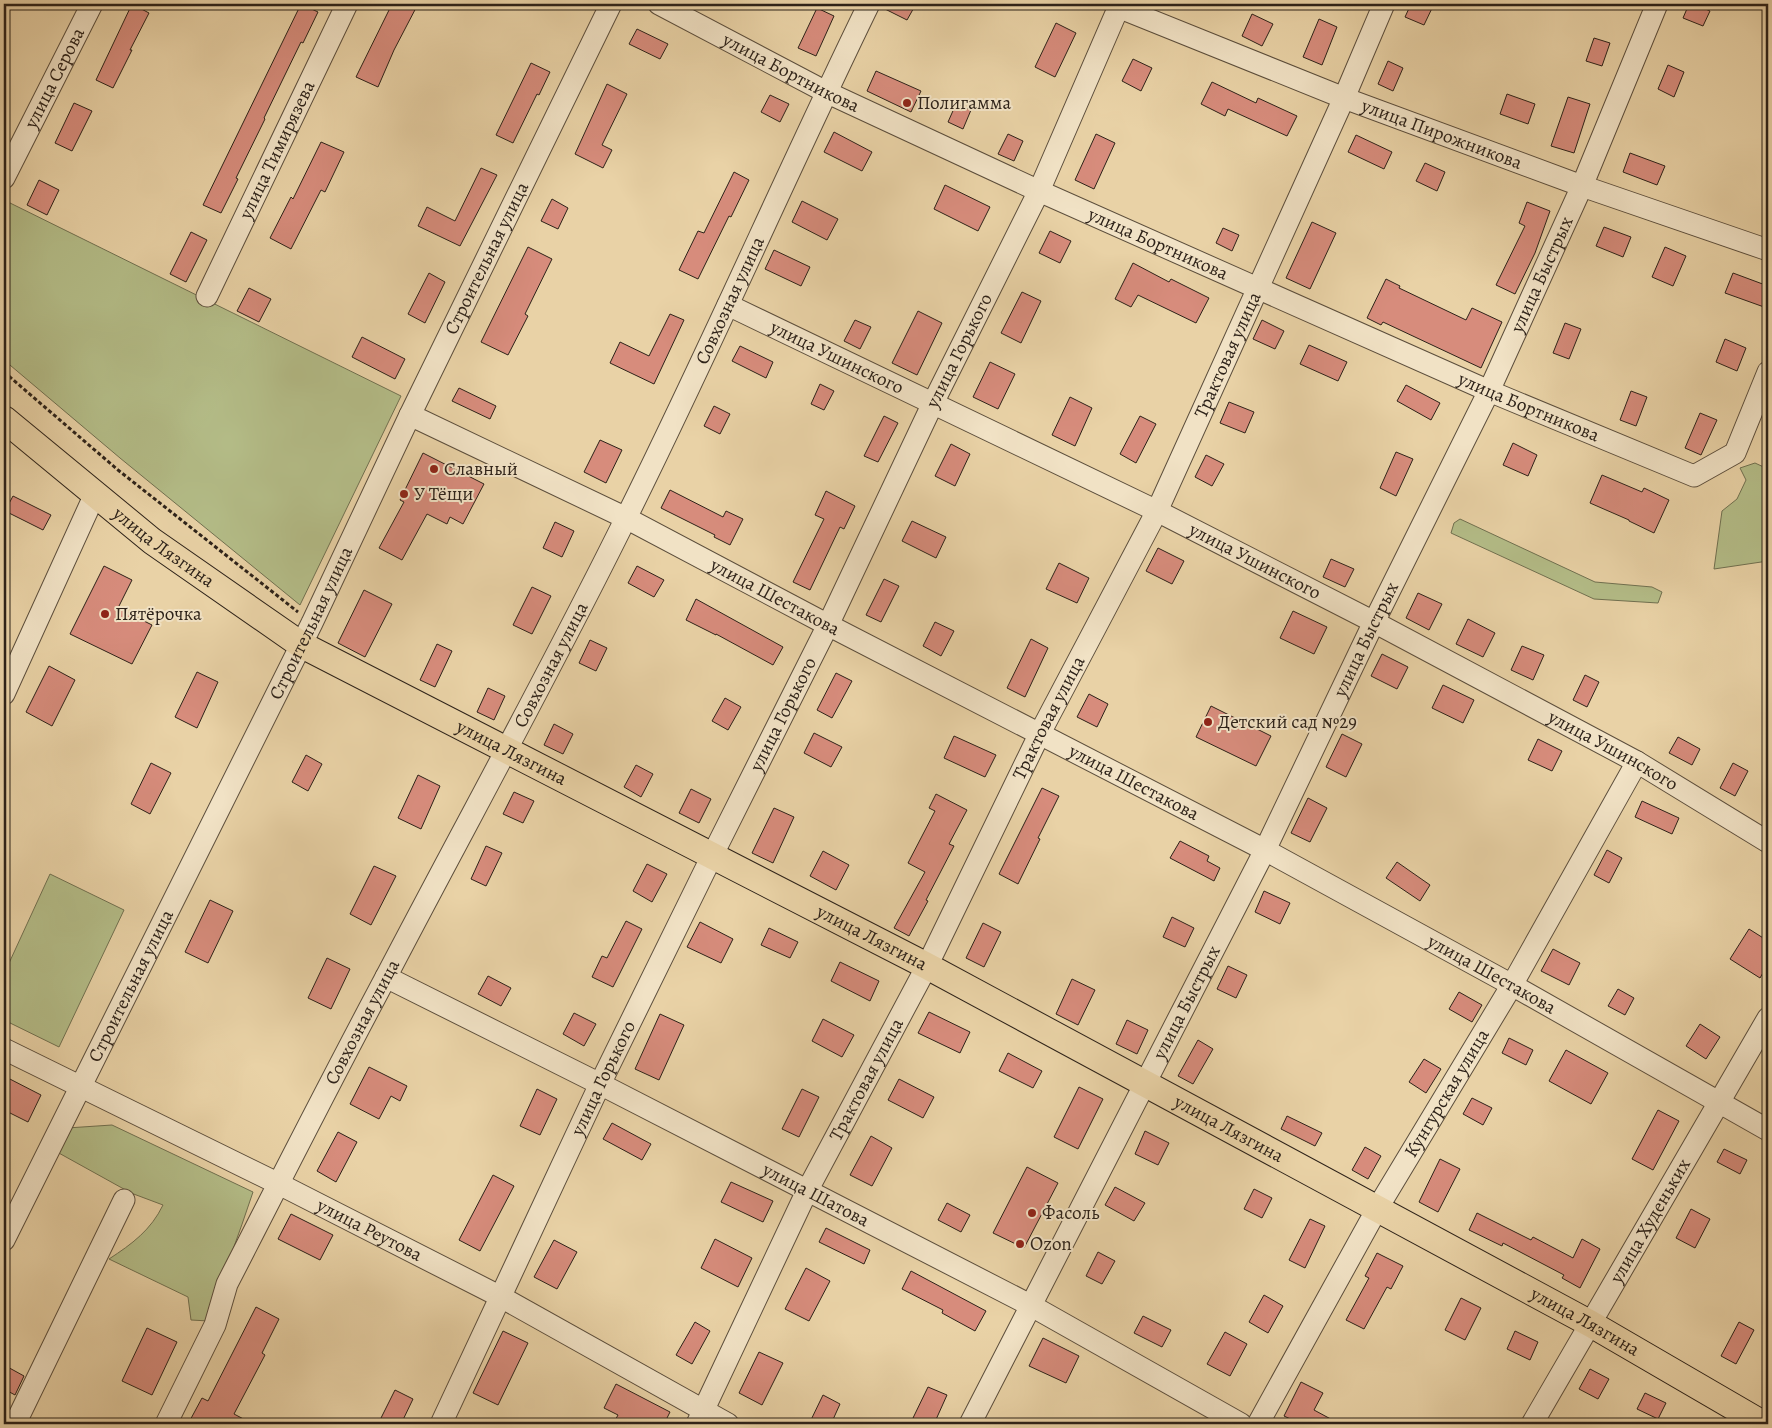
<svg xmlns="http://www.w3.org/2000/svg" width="1772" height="1428" viewBox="0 0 1772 1428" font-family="Alegreya,serif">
  <rect width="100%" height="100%" fill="#e9d2a6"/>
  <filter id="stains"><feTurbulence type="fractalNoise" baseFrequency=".004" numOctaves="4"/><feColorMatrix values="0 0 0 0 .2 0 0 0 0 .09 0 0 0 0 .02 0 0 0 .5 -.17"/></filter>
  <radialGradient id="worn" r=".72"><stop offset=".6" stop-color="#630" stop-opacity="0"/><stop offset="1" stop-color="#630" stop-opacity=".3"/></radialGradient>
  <path fill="#b4bd88" stroke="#707050" d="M4,200L401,396L300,605L120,458L4,360Z
    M1755,463L1768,469V561L1714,569L1722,511L1737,499L1746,480L1740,468Z
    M1460,519L1595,582L1652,587L1662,592L1658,603L1594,599L1451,533L1454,523Z
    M50,874L124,910L59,1047L4,1020V974Z
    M112,1125L253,1192C239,1235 222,1277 209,1321L191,1320L188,1297L109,1259C132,1244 151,1230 163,1205L131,1193L57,1152L67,1128Z"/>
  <path fill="#d78c7c" stroke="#2d2219" d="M132,4L149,13L130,50H132L113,88L96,80Z
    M301,4L318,12L303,43L301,42L264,118L265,119L236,178L238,179L221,213L203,205Z
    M392,4H418L394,50L378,87L356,77Z
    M881,4H916L907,20L881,7Z
    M1411,4H1434L1424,25L1405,17Z
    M1689,4H1694L1710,11L1703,26L1683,18Z
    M817,8L834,16L816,56L798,48Z
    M1252,14L1273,24L1262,46L1242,36Z
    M1319,19L1337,27L1322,65L1303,57Z
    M1056,23L1076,33L1055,77L1035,67Z
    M637,29L668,44L660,59L629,44Z
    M1594,38L1610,43L1602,66L1586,61Z
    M1133,59L1152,68L1141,91L1122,81Z
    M1388,61L1403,68L1393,91L1378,84Z
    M531,63L550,72L539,95L537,94L513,143L496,135Z
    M1668,65L1684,72L1674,97L1658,89Z
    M876,71L921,91L911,112L867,91Z
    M1212,82L1256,103L1258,98L1297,116L1287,136L1228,109L1225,116L1201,104Z
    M607,84L627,94L602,145L612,150L603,168L575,154Z
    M1507,94L1535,104L1528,124L1500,114Z
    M770,95L789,104L780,122L761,112Z
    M1568,97L1590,104L1574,153L1551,146Z
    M74,103L92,111L72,151L55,143Z
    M956,104L971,110L963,129L948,122Z
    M834,132L872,152L862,171L824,152Z
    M1008,134L1023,141L1014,161L998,154Z
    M1096,134L1115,143L1094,189L1075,180Z
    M1356,135L1392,152L1384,169L1348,152Z
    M321,142L344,152L325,192L321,190L291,249L270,238L291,197L293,199Z
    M1630,153L1665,166L1657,185L1623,172Z
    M1425,163L1445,172L1437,191L1416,181Z
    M481,168L497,175L460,246L418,226L427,207L455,221Z
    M734,172L749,180L731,217L729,216L698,279L679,270L698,231L704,233Z
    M39,180L59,190L47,215L27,205Z
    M945,185L990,207L978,231L934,209Z
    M552,199L568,208L558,229L541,221Z
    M802,201L838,219L827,240L792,222Z
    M1527,202L1550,211L1535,253L1515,294L1496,285L1525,226L1519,223Z
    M1312,222L1336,233L1310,289L1286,278Z
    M1604,227L1631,237L1623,257L1596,246Z
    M1223,228L1239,235L1232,251L1216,243Z
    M1050,231L1071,241L1060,263L1039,253Z
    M191,232L207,240L186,282L170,274Z
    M528,247L552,259L525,314L528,316L508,355L481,342Z
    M1665,247L1686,256L1673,286L1652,277Z
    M774,250L810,267L801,286L765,269Z
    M1133,263L1169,282L1171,279L1209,298L1196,323L1138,295L1131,307L1115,299Z
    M429,273L445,282L425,323L408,314Z
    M1733,273L1768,286V295L1764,307L1725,293Z
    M1386,279L1400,286L1399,288L1466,320L1472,308L1502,322L1481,368L1383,322L1381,325L1367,318Z
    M249,288L271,299L259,322L237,311Z
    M1022,292L1041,301L1021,343L1001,333Z
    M918,311L942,323L917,375L892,363Z
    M670,314L684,320L654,384L610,363L620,342L649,356Z
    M855,320L871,327L860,349L844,341Z
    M1262,320L1284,331L1275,349L1253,339Z
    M1565,323L1581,329L1569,359L1553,353Z
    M362,337L405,359L395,379L352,357Z
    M1725,339L1746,348L1737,371L1716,362Z
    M1309,345L1347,362L1338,381L1300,364Z
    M740,346L773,362L766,378L732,361Z
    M990,362L1015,374L998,409L973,397Z
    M820,384L834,391L824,410L811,404Z
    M1406,385L1440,403L1431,420L1397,401Z
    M459,388L496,406L490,419L452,401Z
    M1631,391L1647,397L1636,426L1620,420Z
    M1070,397L1092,408L1075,446L1052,435Z
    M1229,402L1254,412L1245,433L1220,423Z
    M714,406L730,414L720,434L704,426Z
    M1700,413L1717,420L1701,455L1685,448Z
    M884,416L898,423L878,462L864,456Z
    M1140,416L1156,424L1136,463L1120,454Z
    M600,440L622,450L606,483L584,472Z
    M1513,443L1537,455L1528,476L1503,465Z
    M951,444L970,454L955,486L935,476Z
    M1396,452L1413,459L1396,496L1380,488Z
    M423,453L484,484L463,524L450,517L447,524L427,514L402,560L379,548L404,502L400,500Z
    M1206,455L1224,464L1212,486L1195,477Z
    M1602,475L1642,492L1644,488L1669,500L1654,533L1629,521V520L1590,503Z
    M670,490L723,517L726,511L743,519L730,545L714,537L715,535L661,508Z
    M826,491L855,506L844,529L840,527L810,590L793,582L824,519L815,515Z
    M13,496L51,515L43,530L5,511Z
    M912,521L946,537L936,558L902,541Z
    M555,522L574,531L562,557L543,548Z
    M1158,548L1184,561L1172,584L1146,571Z
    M1331,559L1354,569L1345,587L1323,577Z
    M1059,563L1089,578L1077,603L1046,589Z
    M104,566L132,580L118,608L152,625L132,664L70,634Z
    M637,566L664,580L654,597L628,583Z
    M884,579L899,586L881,622L866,615Z
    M532,587L551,596L532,634L513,625Z
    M364,590L392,604L365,657L338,643Z
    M1418,593L1442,604L1429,630L1406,618Z
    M696,599L783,647L773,665L716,634V635L686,620Z
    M1293,611L1327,627L1314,654L1280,638Z
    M1468,619L1495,633L1483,657L1456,644Z
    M935,622L954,631L941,656L923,646Z
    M1031,639L1048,648L1025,697L1007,688Z
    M590,640L607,648L596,671L579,663Z
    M437,644L452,651L435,687L420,680Z
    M1522,646L1544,655L1533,680L1511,670Z
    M1382,654L1408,667L1397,689L1371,676Z
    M49,666L75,680L52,726L26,712Z
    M197,672L218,682L197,728L175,717Z
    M836,673L852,681L832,718L817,710Z
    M1585,675L1599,682L1587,707L1573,700Z
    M1443,685L1474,700L1463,723L1432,708Z
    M488,688L505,696L494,720L477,712Z
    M1089,694L1108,704L1097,727L1077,717Z
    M725,698L741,707L728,730L712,721Z
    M1211,706L1271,736L1256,766L1196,737Z
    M554,724L573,734L563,754L544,745Z
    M814,733L842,747L831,767L804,753Z
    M1342,734L1362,744L1346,777L1326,767Z
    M954,736L996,755L985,777L944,758Z
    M1678,737L1700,749L1692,765L1669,753Z
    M1538,739L1562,751L1552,771L1528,760Z
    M306,755L322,764L308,791L292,782Z
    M151,763L171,773L150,814L131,804Z
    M1733,763L1748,771L1735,796L1720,788Z
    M636,765L653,774L641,797L624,787Z
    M418,775L440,786L421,829L398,818Z
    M1042,788L1059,796L1038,838L1040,839L1018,884L999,874Z
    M691,789L711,799L699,823L679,813Z
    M514,792L534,801L523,823L503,814Z
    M936,794L967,810L949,844L954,846L926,900L928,901L909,936L894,928L925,872L908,863L935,811L929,808Z
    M1308,798L1327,808L1310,842L1291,833Z
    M1642,801L1679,818L1672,834L1635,817Z
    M774,808L794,817L773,863L752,853Z
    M1180,841L1209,856L1207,861L1220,868L1214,881L1170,858Z
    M486,846L502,853L486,886L471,879Z
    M1607,850L1622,858L1609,883L1594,875Z
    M823,851L849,865L836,890L810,876Z
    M1397,862L1430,885L1420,901L1386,878Z
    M647,864L667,874L652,902L633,891Z
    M374,866L396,876L371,925L350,914Z
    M1264,891L1290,903L1280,924L1255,912Z
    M210,900L233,911L208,963L185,952Z
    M1172,917L1194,928L1185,947L1163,937Z
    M626,921L642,929L613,987L592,977L602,956L607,958Z
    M700,922L733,939L721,963L687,947Z
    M983,923L1001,932L984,967L966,958Z
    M769,928L798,942L790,958L761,945Z
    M1749,929L1768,941V964L1760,978L1730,959Z
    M1553,949L1580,963L1569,985L1541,971Z
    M327,958L350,969L331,1009L308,998Z
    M840,962L879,981L870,1001L831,981Z
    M1228,966L1247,975L1236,998L1217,989Z
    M488,976L511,988L501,1006L478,994Z
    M1072,979L1095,990L1078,1025L1056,1014Z
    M1618,989L1634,998L1625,1015L1608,1006Z
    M1459,992L1482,1005L1472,1022L1449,1009Z
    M929,1012L970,1032L960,1053L918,1033Z
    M574,1013L596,1024L584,1046L563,1034Z
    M660,1014L684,1025L659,1080L635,1069Z
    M823,1019L854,1035L842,1057L812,1041Z
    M1127,1020L1148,1030L1137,1054L1116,1044Z
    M1700,1024L1720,1037L1706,1059L1686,1046Z
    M1509,1038L1533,1050L1526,1065L1502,1053Z
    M1198,1040L1213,1049L1193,1084L1178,1076Z
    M1566,1050L1608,1073L1591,1104L1549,1081Z
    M1008,1053L1042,1071L1033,1088L999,1071Z
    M1424,1059L1441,1069L1426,1093L1409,1082Z
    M369,1067L407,1086L400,1101L391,1096L379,1119L350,1104Z
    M4,1076L41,1095L28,1122L4,1110Z
    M899,1079L934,1097L923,1118L888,1100Z
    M1079,1087L1103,1099L1078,1149L1054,1137Z
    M537,1089L557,1099L540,1135L520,1126Z
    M802,1089L819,1097L799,1137L782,1129Z
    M1472,1098L1492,1108L1483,1125L1463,1114Z
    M1658,1110L1679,1121L1653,1170L1632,1159Z
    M1287,1116L1322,1133L1315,1146L1281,1129Z
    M612,1123L651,1144L642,1160L603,1139Z
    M1145,1131L1169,1143L1158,1165L1135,1154Z
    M338,1132L357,1142L336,1182L317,1171Z
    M871,1136L892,1148L872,1186L850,1175Z
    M1365,1147L1381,1156L1368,1179L1352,1170Z
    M1724,1149L1747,1160L1740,1174L1717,1162Z
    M1440,1159L1460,1169L1438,1212L1419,1202Z
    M1027,1167L1058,1183L1024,1248L993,1233Z
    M493,1175L514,1186L480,1251L459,1240Z
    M731,1182L773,1201L763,1222L721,1202Z
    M1115,1187L1145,1203L1134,1221L1105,1205Z
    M1254,1189L1272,1198L1262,1218L1244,1209Z
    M947,1203L970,1215L961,1232L938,1220Z
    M1691,1209L1710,1219L1695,1248L1676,1238Z
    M1477,1213L1531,1240L1533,1237L1573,1258L1582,1239L1600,1249L1580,1288L1562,1278L1564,1275L1503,1243L1502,1246L1469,1230Z
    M291,1214L333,1235L320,1260L278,1239Z
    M1310,1219L1325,1226L1305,1268L1289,1260Z
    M826,1228L870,1250L864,1264L819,1242Z
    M715,1239L752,1258L738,1287L701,1268Z
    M554,1240L577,1252L557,1289L534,1277Z
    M1098,1252L1115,1261L1102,1284L1086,1276Z
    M1377,1253L1403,1266L1391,1289L1387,1287L1364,1329L1346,1320L1369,1278L1365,1276Z
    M806,1268L830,1281L809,1321L785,1309Z
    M911,1271L986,1311L975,1331L942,1313L943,1310L902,1289Z
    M1264,1295L1283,1306L1268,1333L1249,1322Z
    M1461,1298L1481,1308L1465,1340L1445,1330Z
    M256,1307L279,1319L262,1353L265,1355L234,1414L253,1424H188L202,1398L208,1401Z
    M1143,1316L1171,1330L1162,1347L1134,1333Z
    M695,1322L710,1331L692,1364L676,1355Z
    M1739,1322L1754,1330L1736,1364L1721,1356Z
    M147,1328L177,1342L152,1395L122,1381Z
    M503,1331L528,1343L498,1405L473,1393Z
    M1515,1331L1538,1342L1530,1360L1507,1349Z
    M1225,1332L1247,1344L1230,1376L1207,1364Z
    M1043,1338L1079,1356L1066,1383L1029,1366Z
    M759,1352L783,1363L762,1405L739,1393Z
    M4,1365L24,1376L15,1395L4,1389Z
    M1590,1369L1609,1379L1598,1399L1579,1389Z
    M1301,1382L1323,1393L1314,1410L1340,1424H1301L1284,1416Z
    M616,1384L670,1412L664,1424H613L618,1415L604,1408Z
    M928,1387L947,1395L934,1424H926L913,1418Z
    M395,1390L413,1399L401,1424H378Z
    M1645,1393L1666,1403L1658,1419L1637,1409Z
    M823,1395L840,1404L831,1424H809Z"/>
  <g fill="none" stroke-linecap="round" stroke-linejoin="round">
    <defs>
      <g id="minor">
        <path id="s1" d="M659,4L826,92L1039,191L1489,391L1694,476L1735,453L1768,372"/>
        <path id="s2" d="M1118,7L1344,98L1582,186L1768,250"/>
        <path id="s3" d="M4,178L92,4"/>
        <path id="s4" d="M207,296L347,4"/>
        <path id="s5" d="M728,305L1157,511L1374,622L1637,762L1768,842"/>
        <path id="s6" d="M410,415L626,518L828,625L1265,850L1512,985L1768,1130"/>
        <path d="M4,694L95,494"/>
        <path id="s7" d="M386,977L600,1084L1030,1305L1241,1424"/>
        <path id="s8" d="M4,1049L279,1184L501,1297L728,1424"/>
        <path id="s9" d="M4,1240L312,623L410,415L611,4"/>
        <path d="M15,1424L124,1200"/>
        <path id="s10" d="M166,1424L215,1325L227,1284C280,1181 332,1078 386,977C466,824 550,672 626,518C711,348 786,174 869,4"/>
        <path id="s11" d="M441,1424L600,1084L712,856L828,625L933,403L1039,191L1120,4"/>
        <path id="s12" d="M697,1424L807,1191L927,966L1040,733L1157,511L1344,98L1384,4"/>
        <path id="s13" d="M970,1424L1265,850L1374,622L1489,391L1582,186L1657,4"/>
        <path id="s14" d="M1258,1424L1377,1209L1512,985L1637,762"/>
        <path id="s15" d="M1532,1424L1768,1018"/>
      </g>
      <g id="major">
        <path id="s16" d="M4,419L152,541L300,644L927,966L1591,1324L1763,1424"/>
      </g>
    </defs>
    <use href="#minor" stroke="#5c4e3c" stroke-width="23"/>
    <use href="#major" stroke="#2d2219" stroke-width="28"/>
    <path stroke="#2d2219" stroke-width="3" stroke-dasharray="4 2.5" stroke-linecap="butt" d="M4,372L118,470L298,612"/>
    <use href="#minor" stroke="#f1e2c5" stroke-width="21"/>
    <use href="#major" stroke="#e9d2a6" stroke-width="26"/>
  </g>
  <g fill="#8f2418" stroke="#f1e2c5" stroke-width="2">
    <circle cx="907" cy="103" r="5"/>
    <circle cx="434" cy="469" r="5"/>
    <circle cx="404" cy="494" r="5"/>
    <circle cx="105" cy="614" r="5"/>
    <circle cx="1208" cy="722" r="5"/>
    <circle cx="1032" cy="1213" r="5"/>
    <circle cx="1020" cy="1244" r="5"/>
  </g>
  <g text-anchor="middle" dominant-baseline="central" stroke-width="4" stroke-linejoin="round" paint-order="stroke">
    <g font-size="19" fill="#2d2219" stroke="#f1e2c5">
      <text stroke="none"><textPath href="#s1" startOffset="149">улица Бортникова</textPath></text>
      <text stroke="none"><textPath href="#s3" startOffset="112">улица Серова</textPath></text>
      <text stroke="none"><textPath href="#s2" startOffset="348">улица Пирожникова</textPath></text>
      <text stroke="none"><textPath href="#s4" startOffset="162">улица Тимирязева</textPath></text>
      <text stroke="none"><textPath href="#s1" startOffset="554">улица Бортникова</textPath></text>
      <text stroke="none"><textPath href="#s9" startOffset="1094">Строительная улица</textPath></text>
      <text stroke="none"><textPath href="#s13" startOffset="1284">улица Быстрых</textPath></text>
      <text stroke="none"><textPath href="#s10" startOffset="1258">Совхозная улица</textPath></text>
      <text stroke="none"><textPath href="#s11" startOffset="1192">улица Горького</textPath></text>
      <text stroke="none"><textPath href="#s12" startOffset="1194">Трактовая улица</textPath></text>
      <text stroke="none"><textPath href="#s5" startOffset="121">улица Ушинского</textPath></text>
      <text stroke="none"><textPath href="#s1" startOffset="959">улица Бортникова</textPath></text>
      <text stroke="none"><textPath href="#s16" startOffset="205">улица Лязгина</textPath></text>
      <text stroke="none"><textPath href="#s5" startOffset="586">улица Ушинского</textPath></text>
      <text stroke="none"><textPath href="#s6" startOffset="408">улица Шестакова</textPath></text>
      <text stroke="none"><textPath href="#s9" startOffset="689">Строительная улица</textPath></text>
      <text stroke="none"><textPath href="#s13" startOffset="879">улица Быстрых</textPath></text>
      <text stroke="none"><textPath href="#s10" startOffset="852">Совхозная улица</textPath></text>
      <text stroke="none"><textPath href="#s11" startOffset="788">улица Горького</textPath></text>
      <text stroke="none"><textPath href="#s12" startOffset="789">Трактовая улица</textPath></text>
      <text stroke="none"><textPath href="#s5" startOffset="991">улица Ушинского</textPath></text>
      <text stroke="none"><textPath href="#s16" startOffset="610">улица Лязгина</textPath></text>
      <text stroke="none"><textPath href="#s6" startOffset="812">улица Шестакова</textPath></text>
      <text stroke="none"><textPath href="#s16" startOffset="1015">улица Лязгина</textPath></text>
      <text stroke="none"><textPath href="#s6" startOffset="1218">улица Шестакова</textPath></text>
      <text stroke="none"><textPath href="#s9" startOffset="284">Строительная улица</textPath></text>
      <text stroke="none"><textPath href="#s13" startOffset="474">улица Быстрых</textPath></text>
      <text stroke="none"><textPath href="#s10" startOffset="448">Совхозная улица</textPath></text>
      <text stroke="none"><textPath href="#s11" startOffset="382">улица Горького</textPath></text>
      <text stroke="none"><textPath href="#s12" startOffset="384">Трактовая улица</textPath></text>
      <text stroke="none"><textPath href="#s14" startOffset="381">Кунгурская улица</textPath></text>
      <text stroke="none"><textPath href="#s16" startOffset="1420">улица Лязгина</textPath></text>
      <text stroke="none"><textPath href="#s7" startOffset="482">улица Шатова</textPath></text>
      <text stroke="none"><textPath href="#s15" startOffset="235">улица Худеньких</textPath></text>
      <text stroke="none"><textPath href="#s8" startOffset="408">улица Реутова</textPath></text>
      <text stroke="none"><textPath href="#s16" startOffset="1825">улица Лязгина</textPath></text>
    </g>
    <g font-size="19" fill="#2d2219" stroke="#f1e2c5" text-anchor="start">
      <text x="917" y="103">Полигамма</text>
      <text x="444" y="469">Славный</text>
      <text x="414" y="494">У Тёщи</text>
      <text x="115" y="614">Пятёрочка</text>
      <text x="1218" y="722">Детский сад №29</text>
      <text x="1042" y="1213">Фасоль</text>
      <text x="1030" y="1244">Ozon</text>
    </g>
  </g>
  <rect width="1772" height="1428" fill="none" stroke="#e9d2a6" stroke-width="20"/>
  <rect x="5" y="5" width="1762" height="1418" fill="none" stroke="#2d2219" stroke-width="2.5"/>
  <rect x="10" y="10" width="1752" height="1408" fill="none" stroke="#2d2219"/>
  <rect width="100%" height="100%" filter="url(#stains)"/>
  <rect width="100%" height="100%" fill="url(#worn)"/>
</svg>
